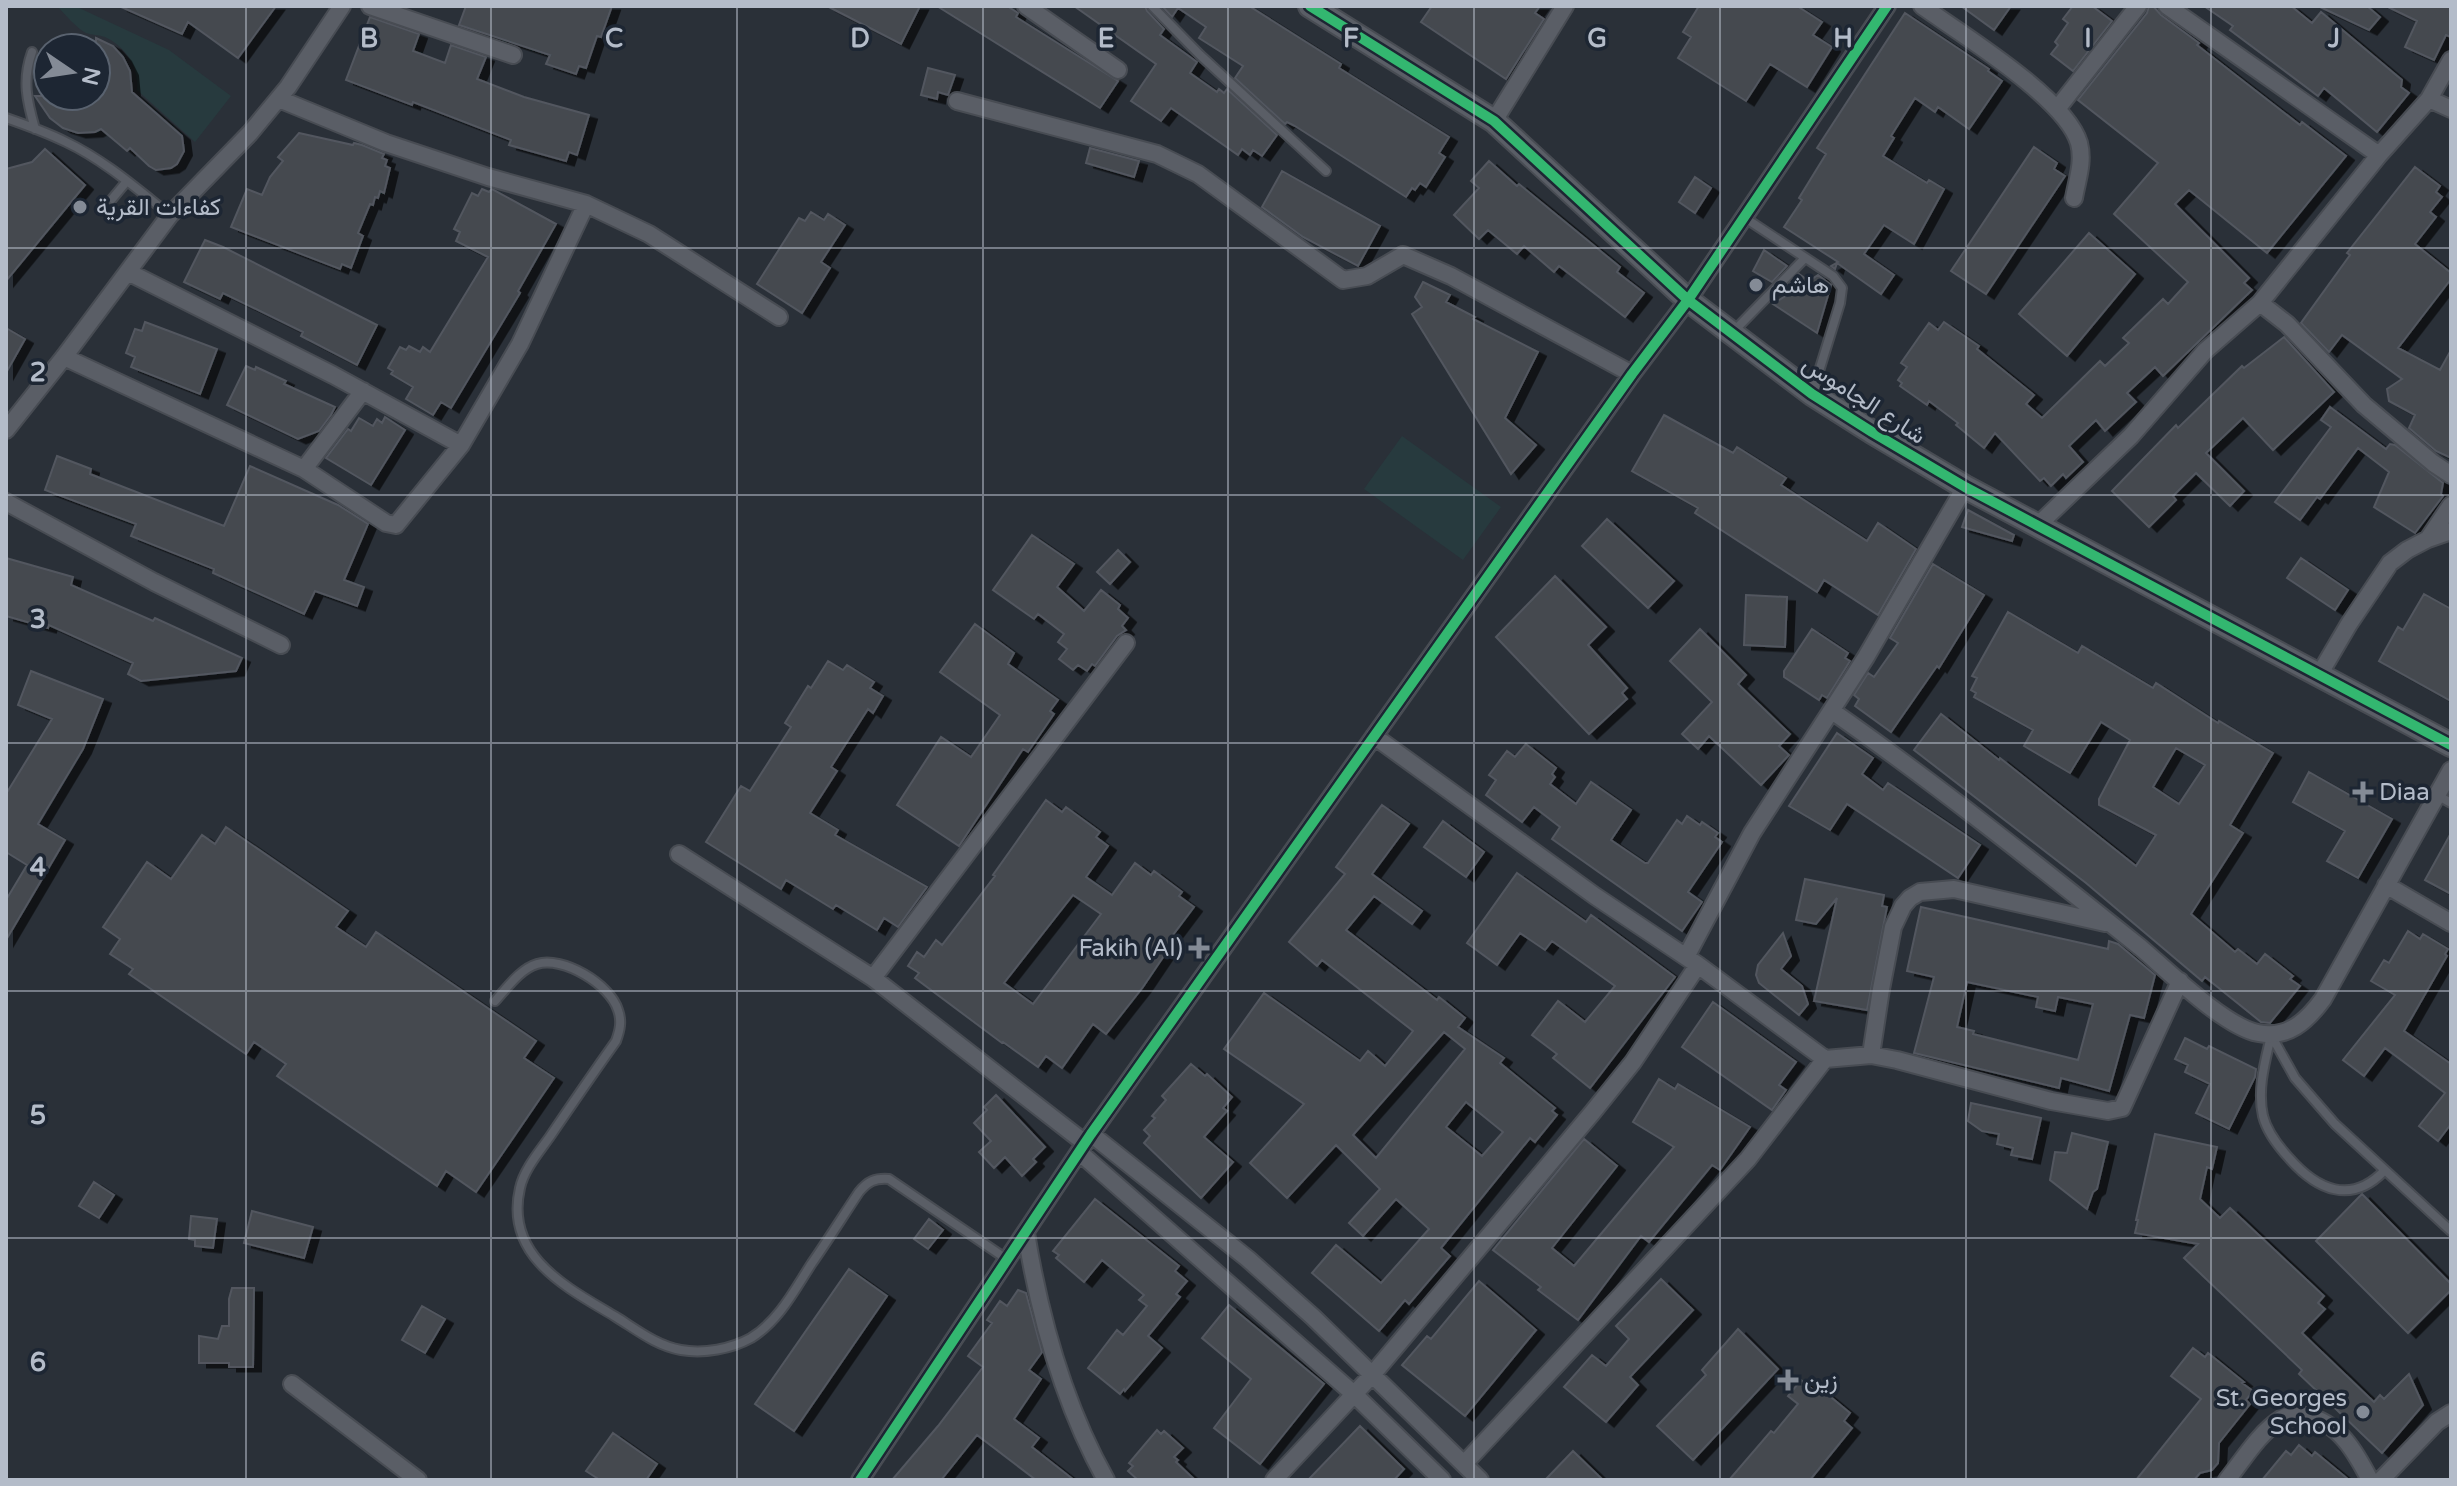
<svg xmlns="http://www.w3.org/2000/svg" width="2457" height="1486" viewBox="0 0 2457 1486" font-family="'Varela Round',Vazirmatn,sans-serif">
  <defs>
    <filter id="shadow"><feDropShadow dx="8" dy="4.5" stdDeviation="0" flood-color="#0009"/></filter>
  </defs>
  <rect width="100%" height="100%" fill="#2a3038"/>
  <path fill="#273a3e" d="M57,6H75L169,50L231,96L195,142L137,90C140,68 125,46 105,37C99,35 92,35 86,33C76,28 65,14 57,6Z
    M1402,436L1501,507L1463,560L1364,489Z"/>
  <path fill="#444950" stroke="#52575f" stroke-width="2" fill-rule="evenodd" filter="url(#shadow)" d="M119,6H276L238,58L188,22L182,34Z
    M466,6H612L601,37L597,36L586,68L579,66L576,74L546,64L550,55L459,25Z
    M827,6H920L901,44Z
    M937,6H1007L1018,13L1016,17L1118,81L1100,108Z
    M1074,6H1145L1147,11L1164,29L1160,35L1197,62L1190,73L1217,92L1219,89L1224,93L1227,89L1277,135L1262,156L1253,150L1250,155L1242,149L1238,155L1171,108L1161,121L1131,101L1156,64Z
    M1162,6H1249L1341,64L1339,68L1449,137L1439,153L1445,157L1426,187L1420,183L1415,190L1412,188L1406,197L1295,126L1287,122L1285,124L1235,78L1243,66L1199,38L1206,27L1178,8L1172,17Z
    M1432,6H1540L1535,13L1544,19L1506,79L1421,22Z
    M1699,6H1797L1822,22L1813,35L1832,47L1807,87L1770,64L1746,101L1678,58L1691,37L1683,32Z
    M1961,6H2011L1994,30Z
    M2073,6H2092L2112,21L2073,71L2051,54L2058,45L2055,42L2068,23L2063,19Z
    M2149,6H2153L2161,15L2199,43L2197,45L2300,125L2302,122L2346,156L2267,253L2189,190L2175,204L2249,278L2244,283L2252,290L2163,376L2155,367L2127,393L2136,402L2105,431L2096,420L2069,446L2083,462L2066,478L2063,474L2051,486L2044,478L2040,481L1995,433L1984,448L1956,425L1958,423L1929,401L1927,405L1900,386L1902,383L1898,380L1907,367L1901,363L1929,323L1938,330L1944,322L1979,346L1977,349L2034,395L2026,404L2042,418L2100,361L2105,366L2129,343L2123,338L2163,299L2168,304L2188,282L2114,214L2158,163L2078,100L2147,13Z
    M2204,6H2291L2312,23L2321,12L2402,80L2401,87L2409,93L2377,132L2324,88L2318,96L2230,30L2233,26Z
    M2318,6H2367L2380,17L2369,30Z
    M2386,6H2451V37L2446,35L2434,60L2405,47L2417,21Z
    M1905,13L1989,69L1988,71L2002,81L1969,129L1938,107L1935,112L1915,98L1891,136L1894,138L1883,156L1927,183L1929,180L1944,189L1914,244L1884,225L1864,254L1894,275L1881,294L1837,263L1835,269L1831,266L1838,262L1784,227L1802,200L1799,198L1826,154L1817,148Z
    M370,17L419,34L413,51L445,63L451,45L486,57L477,79L524,97L589,115L577,155L569,152L566,161L509,145L511,140L413,102L412,105L346,80Z
    M96,38L113,46L123,57L130,71L132,92L182,136L184,151L177,164L171,168L156,170L149,166L130,148L127,151L101,129L95,132L78,133L63,128L50,118L35,96H96Z
    M928,68L955,75L948,95L938,92L937,99L921,95Z
    M299,133L353,145L354,143L362,145L384,154L382,158L387,160L385,166L390,168L384,193L380,191L378,198L375,197L373,205L370,204L358,233L363,236L351,268L342,264L340,269L231,227L247,189L262,195L270,177L283,161L278,157Z
    M2034,147L2057,163L2054,169L2065,176L1986,294L1951,271Z
    M1090,148L1139,161L1134,177L1086,163Z
    M45,149L85,185L6,281V169L32,162Z
    M1489,161L1517,186L1519,184L1620,267L1617,272L1644,293L1625,317L1559,266L1554,272L1524,246L1517,254L1488,230L1479,239L1454,215L1479,188L1471,181Z
    M2415,167L2440,186L2436,192L2442,197L2430,212L2436,217L2415,244L2451,273V279L2398,348L2440,370L2451,350V458L2436,451L2409,428L2415,415L2389,401L2387,389L2402,379L2342,335L2329,352L2301,323L2350,255L2347,253Z
    M1282,171L1380,226L1358,266L1303,237L1262,207Z
    M1695,177L1711,188L1695,213L1679,202Z
    M482,189L489,192L492,189L556,224L518,291L520,293L451,408L441,402L433,415L406,399L413,387L391,374L393,371L388,368L400,347L406,350L409,346L420,352L423,347L430,352L488,257L456,241L460,232L454,229L472,193L478,196Z
    M811,212L824,220L828,214L845,225L821,262L830,268L802,313L757,284L799,218L805,221Z
    M2089,233L2135,274L2067,356L2019,314Z
    M205,240L223,247L377,325L357,365L301,336L303,332L223,293L220,299L184,282Z
    M1764,250L1787,266L1772,282L1753,271Z
    M1799,274L1809,281L1818,275L1831,285L1817,333L1773,304L1790,293L1784,290Z
    M1423,282L1450,295L1446,302L1475,317L1473,319L1538,352L1505,418L1536,445L1511,474L1412,314L1422,307L1415,297Z
    M145,322L217,349L200,394L131,367L135,357L126,353L135,329L142,331Z
    M6,328L25,339L6,373Z
    M2284,337L2334,392L2273,450L2243,418L2206,453L2244,491L2230,506L2196,473L2173,496L2176,500L2149,527L2112,491L2176,425L2178,428L2242,366L2244,368Z
    M246,366L255,370L256,367L286,381L284,384L335,407L331,415L319,431L298,439L227,405Z
    M2330,407L2386,449L2390,444L2395,445L2443,483L2441,494L2443,496L2415,533L2374,507L2389,472L2358,448L2320,499L2317,497L2300,520L2275,502L2331,427L2321,420Z
    M1664,415L1733,453L1737,447L1786,478L1781,485L1867,541L1878,523L1916,549L1878,615L1824,580L1817,592L1695,513L1698,508L1632,471Z
    M385,417L405,430L371,485L326,458L348,429L351,431L359,418L373,426L377,419L382,423Z
    M57,456L91,469L90,474L224,526L250,466L338,505L368,524L344,580L364,587L357,606L315,591L304,614L213,573L214,569L131,536L136,524L45,490Z
    M1968,510L2014,535L2012,541L1962,527Z
    M1607,519L1674,581L1648,608L1582,546Z
    M1032,535L1074,564L1057,587L1084,611L1101,590L1120,605L1118,609L1128,618L1122,626L1126,630L1117,636L1095,666L1092,664L1087,671L1078,665L1073,670L1059,659L1067,649L1058,642L1064,634L1038,614L1034,619L993,590Z
    M1118,550L1130,562L1110,584L1097,572Z
    M6,558L73,577L71,585L153,621L155,618L242,658L236,671L141,681L128,674L133,663L49,625L48,628L6,616Z
    M2301,558L2348,590L2335,610L2287,578Z
    M1933,564L1984,595L1939,668L1937,666L1891,732L1855,706L1859,699L1854,695L1868,673L1874,677L1898,643L1890,638Z
    M1555,576L1606,627L1588,645L1627,688L1622,693L1627,699L1589,734L1496,637Z
    M2424,594L2451,609V701L2379,661L2398,627L2403,630Z
    M1746,595L1787,597L1785,647L1744,645Z
    M2008,612L2078,653L2082,646L2153,688L2156,683L2218,723L2219,721L2273,753L2230,825L2243,833L2191,914L2235,952L2238,949L2257,964L2265,954L2293,976L2290,979L2300,986L2270,1023L2261,1022L2205,977L2202,981L2086,883L1914,750L1941,714L1999,760L2000,758L2136,866L2156,835L2099,805V799L2130,740L2101,722L2070,773L2024,746L2033,730L1974,697L1976,693L1971,690L1977,678L1972,676ZM2176,748L2205,765L2179,804L2153,787Z
    M975,624L1014,653L1008,664L1058,700L1050,711L1054,714L1028,752L1023,749L959,846L897,805L941,737L971,757L1000,715L940,672Z
    M1700,629L1746,675L1738,684L1790,734L1779,746L1789,755L1761,785L1709,736L1698,749L1682,734L1712,702L1670,661Z
    M1812,629L1848,653L1845,658L1850,661L1827,698L1822,695L1819,700L1784,677V671Z
    M828,661L843,670L847,665L874,682L870,688L883,696L873,713L868,709L831,767L837,771L810,813L838,830L835,835L927,887L898,927L884,918L877,930L836,905L833,909L786,880L781,889L706,842L741,786L750,791L791,727L785,723L808,686L811,688Z
    M31,671L103,699L83,749L38,824L65,840L6,940V900L27,865L6,852V794L52,719L18,705Z
    M1837,733L1873,758L1862,774L1883,790L1888,783L1980,845L1958,878L1847,804L1830,830L1789,806Z
    M1526,744L1556,768L1552,774L1555,777L1550,784L1576,804L1591,782L1631,810L1611,840L1645,863H1648L1677,820L1682,824L1687,816L1700,825L1702,822L1718,833L1715,837L1722,842L1688,892L1702,902L1682,931L1552,839L1560,827L1534,807L1522,822L1486,795L1496,780L1489,775L1507,751L1515,757Z
    M2309,772L2392,819L2358,878L2327,861L2345,831L2293,802Z
    M1046,800L1062,812L1066,807L1100,832L1096,837L1108,846L1086,877L1112,895L1135,863L1151,875L1154,871L1182,892L1179,896L1194,907L1170,939L1174,941L1143,987L1106,1034L1093,1024L1062,1068L1046,1056L1038,1067L1003,1042L1002,1043L915,978L919,973L908,966L917,952L924,957L936,940L942,945L995,876L993,875ZM1073,895L1101,914L1033,1004L1004,983Z
    M1382,805L1409,824L1372,874L1422,911L1412,924L1374,896L1346,930L1437,1000L1439,997L1465,1018L1458,1027L1504,1058L1500,1063L1555,1108L1552,1111L1557,1115L1535,1142L1530,1138L1441,1248L1450,1256L1409,1304L1405,1300L1379,1331L1312,1273L1336,1245L1381,1283L1429,1229L1396,1199L1363,1236L1349,1223L1380,1189L1336,1145L1287,1198L1250,1163L1304,1104L1224,1049L1264,993L1360,1061L1368,1051L1385,1066L1413,1031L1322,960L1317,966L1289,942L1345,874L1336,867ZM1444,1032L1465,1049L1376,1158L1353,1135ZM1466,1102L1503,1132L1482,1156L1446,1127Z
    M1443,821L1484,852L1466,877L1424,847Z
    M226,827L348,911L336,927L366,947L376,932L536,1041L524,1058L554,1078L476,1192L446,1171L437,1186L277,1076L286,1064L254,1042L246,1054L129,974L133,969L110,954L120,939L103,927L147,862L171,879L202,835L215,844Z
    M2451,833V894L2425,880Z
    M1517,873L1586,922L1591,915L1675,977L1590,1088L1553,1058L1557,1054L1532,1035L1558,1001L1585,1022L1615,986L1552,941L1545,950L1520,933L1497,965L1467,943Z
    M1805,879L1884,895L1882,906L1887,907L1867,1010L1814,1001L1837,898L1816,924L1796,920Z
    M1921,907L2108,949L2109,941L2118,944L2155,975L2144,1018L2130,1015L2109,1091L2061,1078L2059,1088L1914,1053L1934,977L1907,971ZM1967,982L2038,997L2036,1007L2055,1011L2058,997L2093,1004L2078,1060L1973,1034L1974,1031L1957,1027Z
    M2408,931L2420,939L2423,934L2448,949L2445,954L2447,956L2404,1031L2451,1064V1124L2438,1141L2419,1126L2445,1093L2385,1048L2364,1076L2343,1060L2395,995L2371,981L2384,960L2389,963Z
    M1783,933L1791,956L1781,969L1802,986L1808,1004L1799,1015L1759,983L1756,975L1758,965Z
    M1713,1002L1796,1062L1779,1085L1786,1090L1772,1110L1682,1047Z
    M2185,1038L2207,1049L2209,1046L2256,1069L2255,1077L2229,1129L2196,1113L2210,1084L2185,1072L2188,1065L2175,1059Z
    M1191,1064L1205,1076L1207,1074L1232,1097L1223,1108L1227,1111L1204,1137L1233,1162L1201,1198L1144,1143L1150,1136L1144,1130L1155,1118L1152,1116L1166,1100L1162,1096Z
    M1659,1079L1675,1089L1678,1084L1750,1127L1720,1170L1712,1165L1649,1242L1641,1236L1578,1320L1538,1290L1541,1287L1493,1250L1584,1139L1617,1166L1552,1248L1574,1266L1674,1147L1633,1122Z
    M996,1095L1045,1147L1033,1159L1036,1162L1022,1176L1005,1157L994,1168L979,1152L991,1141L974,1123L987,1110L984,1107Z
    M1971,1103L2041,1118L2032,1159L2011,1155L2013,1148L1997,1144L1999,1134L1982,1131L1968,1121Z
    M2072,1133L2108,1142L2097,1189L2093,1192L2087,1209L2050,1180L2055,1152L2067,1153Z
    M2155,1134L2217,1147L2212,1169L2207,1167L2200,1199L2220,1218L2230,1208L2324,1296L2318,1303L2325,1309L2302,1333L2374,1402L2380,1395L2384,1399L2409,1374L2423,1405L2382,1453L2299,1374L2302,1370L2184,1258L2198,1244L2135,1233L2138,1220H2136Z
    M94,1182L114,1195L99,1218L79,1206Z
    M2362,1194L2451,1284V1290L2408,1333L2316,1241Z
    M1095,1199L1179,1266L1175,1271L1187,1281L1176,1294L1180,1297L1148,1336L1162,1348L1125,1391L1124,1389L1120,1394L1088,1368L1117,1330L1123,1335L1147,1306L1139,1300L1144,1295L1102,1260L1084,1282L1056,1258L1059,1255L1053,1251Z
    M252,1211L313,1227L304,1258L244,1243Z
    M191,1216L217,1219L213,1248L195,1246V1240L189,1239Z
    M929,1219L943,1230L928,1249L914,1239Z
    M849,1269L887,1296L794,1431L755,1404Z
    M1661,1279L1693,1310L1630,1377L1638,1385L1606,1422L1564,1387L1592,1355L1606,1366L1629,1339L1616,1326Z
    M1479,1281L1536,1330L1465,1416L1402,1365L1427,1336L1431,1339Z
    M232,1288H254L253,1367H229V1363H199V1336L218,1339L222,1326H229V1299Z
    M1018,1290L1026,1293L1042,1352L1029,1370L1041,1379L1014,1419L1039,1438L1032,1447L1074,1480H1036L977,1435L941,1480H892L938,1426L983,1367L968,1356L992,1323L987,1320L1000,1301L1007,1306Z
    M1229,1305L1324,1384L1260,1464L1214,1428L1251,1379L1202,1338Z
    M422,1306L445,1319L425,1353L402,1340Z
    M1738,1329L1778,1369L1693,1460L1657,1426L1706,1375L1702,1370Z
    M2193,1348L2205,1357L2208,1353L2244,1382L2242,1383L2253,1391L2246,1400L2250,1404L2219,1443L2218,1463L2212,1470L2200,1473L2194,1480H2136L2201,1399L2171,1376Z
    M1801,1380L1817,1393L1820,1388L1850,1413L1844,1421L1852,1428L1810,1480H1729L1771,1431L1774,1433L1798,1404L1788,1396Z
    M1360,1426L1404,1469L1394,1480H1308Z
    M1157,1430L1161,1434L1164,1431L1183,1448L1174,1457L1178,1460L1176,1462L1195,1480H1138L1128,1471L1133,1466L1129,1463Z
    M613,1433L657,1464L646,1480H600L586,1471Z
    M2299,1445L2312,1456L2315,1452L2349,1480H2262L2286,1451L2291,1455Z
    M1573,1451L1603,1480H1545Z"/>
  <g fill="none" stroke-linecap="round" stroke-linejoin="round">
    <defs>
      <path id="service" d="M1152,6L1200,55L1326,171
        M32,52C22,80 27,101 35,129
        M6,118C26,125 46,132 66,142C104,160 137,189 170,215
        M112,199L127,181
        M1745,218L1833,276L1842,288L1840,303L1812,394
        M1733,332L1805,258
        M2437,795L2451,803
        M495,1001C507,988 520,969 537,964C563,956 610,984 618,1010C622,1021 620,1030 616,1041C594,1072 572,1104 551,1135C540,1151 524,1169 520,1188C504,1257 568,1288 616,1317C637,1330 657,1346 681,1350C704,1354 731,1349 751,1338C779,1321 795,1289 812,1263C828,1240 843,1216 859,1192C868,1181 875,1178 889,1179L1008,1260
        M2271,1035L2295,1078L2335,1124L2451,1231
        M2271,1036C2265,1062 2257,1089 2263,1116C2267,1132 2278,1146 2289,1158C2317,1190 2351,1205 2384,1171"/>
      <path id="minor" d="M370,6L513,55
        M1026,6L1118,70
        M1922,6C1961,34 2066,98 2079,143C2084,162 2077,180 2074,198
        M2167,6L2379,155
        M279,99L386,143L488,177L586,204L649,234L779,317
        M2429,99L2451,109
        M957,101L1157,154L1198,174L1343,280L1367,276L1403,255L1451,276L1632,374
        M2057,109L2138,6
        M1494,121L1565,6
        M128,272L333,375L461,445
        M2260,303L2287,324L2364,405L2433,463L2451,475
        M64,357L304,469L386,523L396,525L461,445L520,344L586,204
        M6,430L64,357L170,215L250,133L288,87L342,6
        M304,469L363,391
        M6,502L154,582L281,645
        M2037,526L2131,436L2205,351L2260,303L2379,155L2429,99L2451,60
        M2428,539L2451,505
        M2319,675L2349,624L2390,563L2407,550L2428,539L2451,531
        M1832,711C1938,785 2040,867 2141,948C2168,971 2225,1027 2258,1033C2288,1039 2307,1021 2323,999L2451,770
        M1374,736L1595,896L1698,965L1825,1059L1871,1055L1897,1060L2051,1101L2108,1111L2122,1108L2180,981
        M679,854L873,978L1085,1143
        M2386,885L2451,923
        M1686,957L1752,833L1866,657L1965,487
        M873,978L1126,643
        M1871,1055L1881,989L1893,927L1903,906L1910,898L1920,892L1954,889L2105,923
        M1091,1134L1248,1259L1313,1317L1480,1480
        M1079,1152L1355,1395L1442,1480
        M1026,1233C1040,1319 1063,1403 1106,1480
        M292,1384L418,1480
        M1464,1464L1748,1159L1825,1059
        M860,1480L1091,1134L1632,374L1688,300L1887,6
        M1274,1480L1372,1375L1592,1113L1633,1062L1698,965
        M2227,1480C2243,1460 2259,1433 2281,1419C2289,1414 2297,1415 2306,1416C2339,1422 2356,1453 2370,1480
        M2381,1480L2437,1422L2451,1413"/>
      <path id="tertiary" d="M1310,6L1494,121L1688,300L1812,394L1872,432L1965,487L2451,745"/>
    </defs>
    <use href="#service" stroke="#484c53" stroke-width="12"/>
    <use href="#minor" stroke="#484c53" stroke-width="20"/>
    <use href="#tertiary" stroke="#484c53" stroke-width="26"/>
    <use href="#service" stroke="#5a5e66" stroke-width="8"/>
    <use href="#minor" stroke="#5a5e66" stroke-width="16"/>
    <use href="#tertiary" stroke="#5a5e66" stroke-width="22"/>
    <defs>
      <path id="cycleway" d="M1310,6L1494,121L1688,300L1812,394L1872,432L1965,487L2451,745
        M860,1480L1091,1134L1632,374L1688,300L1887,6"/>
    </defs>
    <use href="#cycleway" stroke="#1d2633" stroke-width="15"/>
    <use href="#cycleway" stroke="#33b770" stroke-width="10"/>
  </g>
  <path fill="none" stroke="#b4bcc9" stroke-width="2" stroke-opacity="0.55" d="M246,6V1480M491,6V1480M737,6V1480M983,6V1480M1228,6V1480M1474,6V1480M1720,6V1480M1966,6V1480M2211,6V1480M6,248H2451M6,495H2451M6,743H2451M6,991H2451M6,1238H2451"/>
  <g fill="#848b96" stroke="#1d2633" stroke-width="3">
    <circle cx="80" cy="207" r="8"/>
    <circle cx="1756" cy="285" r="8"/>
    <path d="M2359 780h8v8h8v8h-8v8h-8v-8h-8v-8h8z"/>
    <path d="M1195 936h8v8h8v8h-8v8h-8v-8h-8v-8h8z"/>
    <path d="M1784 1368h8v8h8v8h-8v8h-8v-8h-8v-8h8z"/>
    <circle cx="2363" cy="1412" r="8"/>
  </g>
  <g text-anchor="middle" dominant-baseline="central" stroke-width="7" stroke-linejoin="round" paint-order="stroke">
    <g font-size="24" fill="#b4bcc9" stroke="#1d2633" text-anchor="start">
      <text x="96" y="207">كفاءات القرية</text>
      <text x="1772" y="285">هاشم</text>
      <text x="2379" y="792">Diaa</text>
      <text x="1183" y="948" text-anchor="end">Fakih (Al)</text>
      <text x="1804" y="1380">زين</text>
      <text x="2347" y="1398" text-anchor="end">St. Georges<tspan x="2347" dy="28">School</tspan></text>
    </g>
    <g font-size="24" fill="#b4bcc9" stroke="#1d2633">
      <text transform="translate(1864 400) rotate(33)">شارع الجاموس</text>
    </g>
  </g>
  <g font-size="26" text-anchor="middle" font-weight="bold" fill="#b4bcc9" stroke="#1d2633" stroke-width="7" stroke-linejoin="round" paint-order="stroke">
    <text x="369" y="47">B</text>
    <text x="614" y="47">C</text>
    <text x="860" y="47">D</text>
    <text x="1106" y="47">E</text>
    <text x="1351" y="47">F</text>
    <text x="1597" y="47">G</text>
    <text x="1843" y="47">H</text>
    <text x="2088" y="47">I</text>
    <text x="2334" y="47">J</text>
    <text x="38" y="381">2</text>
    <text x="38" y="628">3</text>
    <text x="38" y="876">4</text>
    <text x="38" y="1124">5</text>
    <text x="38" y="1371">6</text>
  </g>
  <rect width="2457" height="1486" fill="none" stroke="#b4bcc9" stroke-width="16"/>
  <g transform="translate(72 72) rotate(103)"><circle r="38" fill="#1d2633" stroke="#59626f" stroke-width="2"/>
  <path d="M0-6L14 30L0 20L-14 30Z" fill="#848b96"/>
  <text y="-12" font-size="22" font-weight="bold" text-anchor="middle" fill="#b4bcc9">N</text>
  </g>
</svg>
